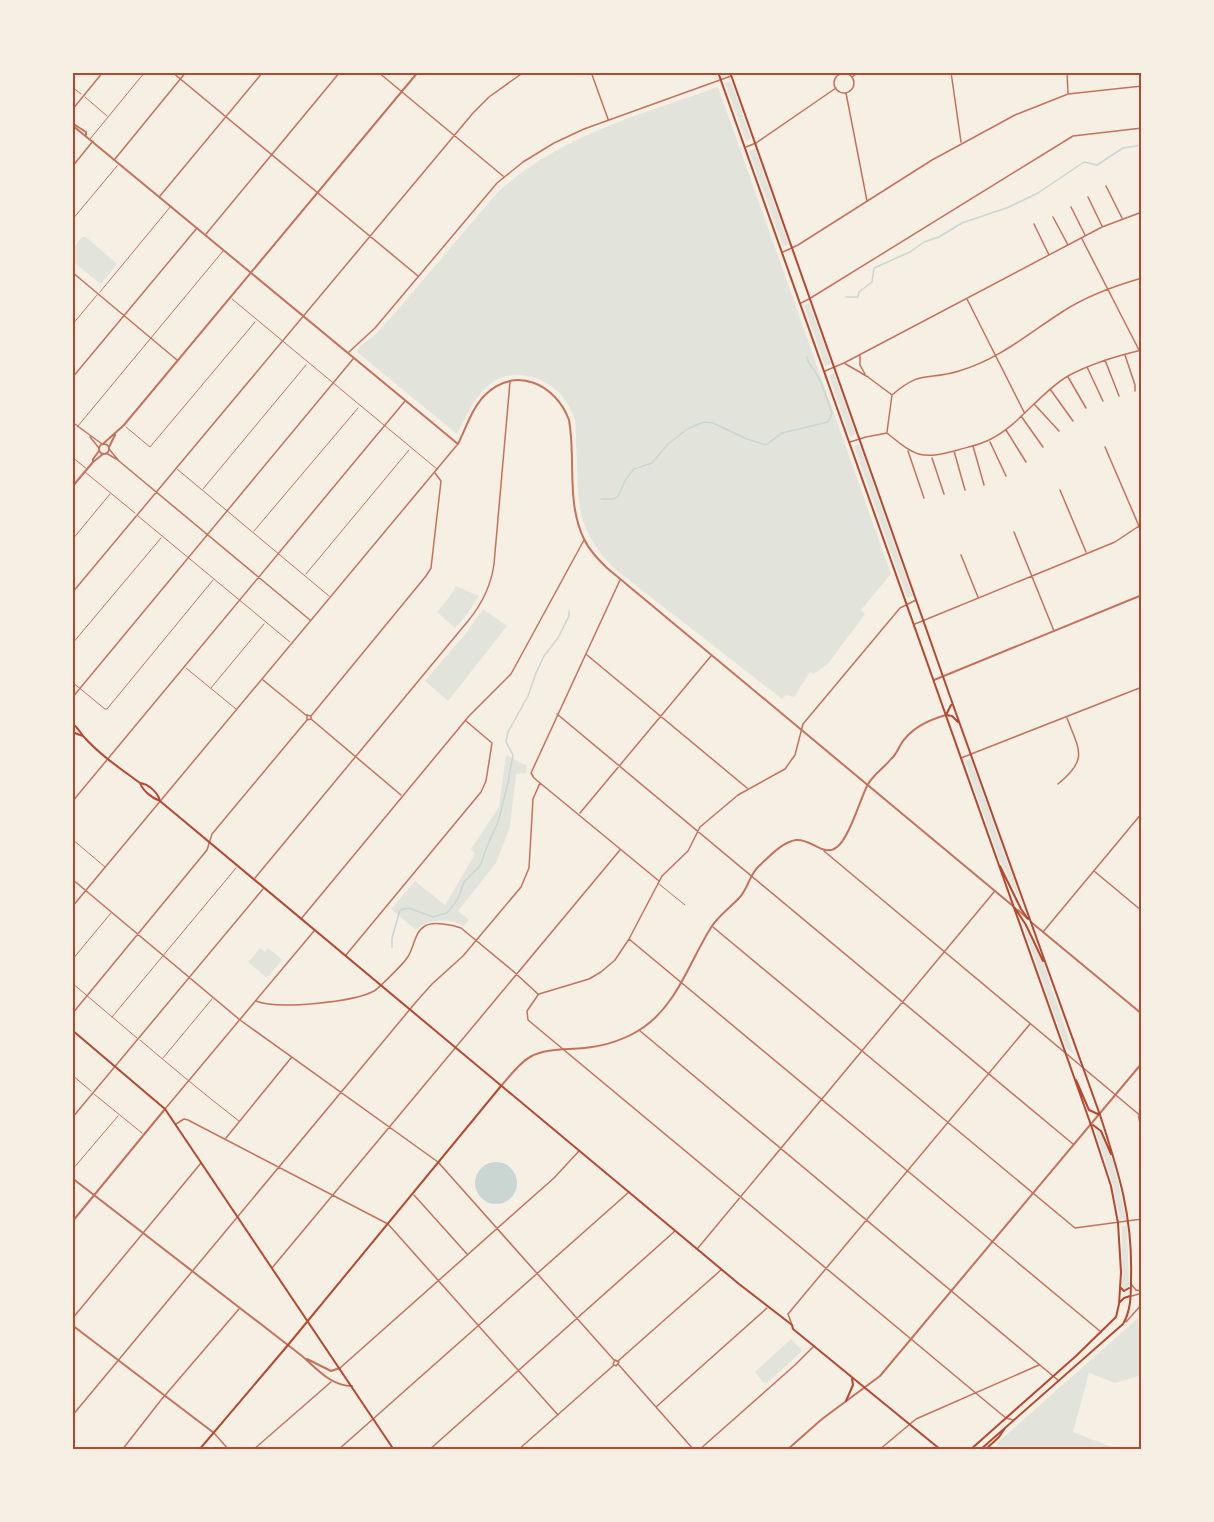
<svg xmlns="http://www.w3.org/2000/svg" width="1214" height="1522" viewBox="0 0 1214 1522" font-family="Rubik,sans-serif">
  <rect width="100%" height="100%" fill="#f6efe4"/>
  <path fill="#e2e4dc" d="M731,81L751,139L746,141L725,83Z
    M718,87L891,574L861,610L865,614L828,664L813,674L810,672L794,697L786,695L782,699L616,570C600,554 588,539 582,517C576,494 578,468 576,444C576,437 576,428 575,421C568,395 546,376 519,375C484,374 471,407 457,434L357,352L360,346L375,335L394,314L497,193C558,136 642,114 718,87Z
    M755,149L789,245L783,246L749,151Z
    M82,237H86L117,264L101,284L72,261V250Z
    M809,303L831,364L825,366L804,305Z
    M834,373L856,435L850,437L829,375Z
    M859,444L913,596L907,598L854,446Z
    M456,586L479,596L465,617L455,628L437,612L451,595Z
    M483,609L507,626L448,701L425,681L466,633Z
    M506,755L527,766L526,773L516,774L510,827L496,863L458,911L469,920L464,926C450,918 428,918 416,930L391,909L415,881L445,905L475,854L471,849L499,807Z
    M971,759L1022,904L1000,861L965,761Z
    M1022,922L1044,965L1074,1055L1066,1048Z
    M260,948L265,952L268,948L282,960L267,978L248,962Z
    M1095,1128L1100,1132L1113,1161L1126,1218L1120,1219L1113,1185Z
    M1122,1226H1127L1129,1286L1125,1289L1122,1287Z
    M1138,1318L1142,1335V1375L1115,1383L1089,1373L1073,1432L1112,1447L1111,1450H997L999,1448L996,1444Z
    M791,1339L801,1349V1352L767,1383L763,1382L755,1372Z"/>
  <path fill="#c9d6d2" d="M475 1183a21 21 0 1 1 42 0a21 21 0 1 1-42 0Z"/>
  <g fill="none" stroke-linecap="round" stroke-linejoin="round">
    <path stroke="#c9d6d2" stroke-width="1.5" d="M846,297H858L859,292L872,282L874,268L910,252L924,242L939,237L962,223L1009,207L1038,193L1084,162L1097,165L1123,148L1142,145
      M601,499H614L618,496L626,479L634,469L652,463L668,444L687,429L704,422L713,423L747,439L766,445L782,433L828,422L832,413C827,399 822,382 814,370C810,365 808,364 807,357
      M392,947V938L400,910L409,908L433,917L447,913L458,899L464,882L480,866L488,844L498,822L507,787L513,755L506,742L508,732L528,696L536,673L544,656L558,638L569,616V611"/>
    <path stroke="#c5725c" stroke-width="1" d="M72,87L81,94
      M85,97L107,116
      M90,139L145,72
      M72,220L117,166
      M100,292L171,206
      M232,299L437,469
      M72,325L97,295
      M78,426L223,251
      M126,427L150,447L255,322
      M72,457L87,469
      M177,469L329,596
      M85,472L135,513
      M203,489L306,365
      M138,516L290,642
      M254,531L358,408
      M72,540L110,494
      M306,574L409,450
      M72,644L161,538
      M186,668L236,709
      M72,682L105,709H107L213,580
      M211,688L264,624
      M72,839L105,867
      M659,884L685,905
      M72,960L111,913
      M72,983L137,1038
      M112,1017L236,868
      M140,1040C173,1068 205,1095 239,1121
      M163,1058L212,999
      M72,1075L91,1091
      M94,1094L142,1133
      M1138,1115L1142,1134
      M72,1170L118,1116"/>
    <path stroke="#c5725c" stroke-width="1.5" d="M172,72L418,276
      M378,72L503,176
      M591,72L608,119
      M951,72L961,142
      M1067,72L1068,93
      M834 83a10 10 0 1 1 20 0a10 10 0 1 1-20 0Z
      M852,77L859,72
      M846,93L867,201
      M72,110L103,72
      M746,147L756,143L836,88
      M115,159L186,72
      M72,167L93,141
      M1106,186L1122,218
      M160,196L263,72
      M1088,197L1102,226
      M1071,207L1085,235
      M1053,217L1068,245
      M1034,224L1049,255
      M206,234L340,72
      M1082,239L1139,350
      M783,252L798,245L932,160L1015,115L1068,94L1142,86
      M72,272L177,360
      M967,299L1024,412
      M801,303L809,299L1073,136L1142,128
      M349,352L375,328L497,183L523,162L554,143L584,129L731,76
      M1125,355L1135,385V391
      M860,356V365L865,374
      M1105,360L1119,396
      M844,363L868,377L892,395
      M1087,367L1103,401
      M825,371L844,363L1102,227L1142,212
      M1068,377L1086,408
      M72,378L197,228
      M1050,389L1073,421
      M1035,405L1059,431
      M1021,416L1043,447
      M72,422L102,444
      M1006,430L1026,462
      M887,432L892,395C922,369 927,381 959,371C998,360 1029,333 1062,312C1086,296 1114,286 1142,278
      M90,437L99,448
      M850,442L866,437L887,433C916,457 921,460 958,450C968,447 979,445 989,440C1020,425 1039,393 1068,376C1092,363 1116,356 1142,350
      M990,442L1006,476
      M973,446L984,485
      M1105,447L1142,533
      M109,449L119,461L310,620
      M908,451L924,498
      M954,451L965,490
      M106,453L118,460
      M932,458L944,494
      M1060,490L1086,552
      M1014,532L1054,631
      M961,555L978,597
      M620,580L531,773L534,778L659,881
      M72,593L473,113L489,97L524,72
      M915,624L1115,542L1142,524
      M587,655L747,788
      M263,680L307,716
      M72,698L353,359
      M557,714L1073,1144
      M311,716L426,576L431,568L441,481L435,473
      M311,719L307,720V715L311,716V719L401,795
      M961,758L1142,687
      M1058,784C1089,759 1079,750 1067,718
      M72,802L405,401
      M580,813L711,656
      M824,851L1142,1117
      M1094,871L1142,911
      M255,878L468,621C482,604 491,586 494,564L510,382
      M72,879L240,1020L438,1162L614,1360
      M72,907L457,445
      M301,919L469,716L511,674L584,540
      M713,927L1075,1228L1142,1219
      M1043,932L1142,813
      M629,939L1101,1332
      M346,955L481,792L486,781L492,743L466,721
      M539,994L589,979L601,972L615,960L629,939L662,876L688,851L700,827L738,795L785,769L795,755L803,724L900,608L916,600
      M538,995L527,1011L528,1020L1001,1414L1006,1418L1013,1420
      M256,1001C277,1010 354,1002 374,991C378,989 404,963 407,958C414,949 414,932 425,926C433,921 453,925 461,928L513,971L538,994
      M72,1014L207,850L212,834L307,720
      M639,1030L1059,1381
      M165,1109L314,931
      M72,1118L263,889
      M176,1124L184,1119L188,1120L388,1224L558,1415
      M226,1138L291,1058
      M414,1195L467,1254
      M698,1248L994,892
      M272,1268L620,850
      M1131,1284L1136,1290L1142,1291
      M1132,1296L1142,1293
      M72,1319L201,1163
      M1126,1322L1142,1304
      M792,1325L788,1314L1030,1024
      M615,1360L619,1362L616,1366L613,1364Z
      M618,1361L721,1270
      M618,1364L694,1450
      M340,1368L554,1178L579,1151
      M656,1407L767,1308
      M72,1416L416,1002L432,984L463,956L521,887L529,868L533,799L540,783
      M214,1433L229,1450
      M122,1450L161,1400L239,1309
      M253,1450L331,1382
      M338,1450L629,1192
      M429,1450L675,1231
      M518,1450L614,1365
      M699,1450L795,1365L813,1347
      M879,1450L916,1419L1039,1365"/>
    <path stroke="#c5725c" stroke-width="2" d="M72,123L86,132V135
      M72,125L458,444C466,428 472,408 485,395C515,365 556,384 569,420C576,459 566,502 584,539C589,550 598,559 607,568L1013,906
      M104,443L124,425L418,72
      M99 449a5 5 0 1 1 10 0a5 5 0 1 1-10 0Z
      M109,447L115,435
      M93,462L103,454
      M72,487L93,462V459L99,451
      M934,680L1142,595
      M1018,910L1027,918
      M1031,922L1142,1014
      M501,1086C510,1076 519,1063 530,1057C546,1048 566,1050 584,1048C604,1046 627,1039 644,1027C678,1003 690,960 712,926C720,914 731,907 740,897C749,887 749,875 759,866C769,857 782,842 796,840C811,838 824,858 837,847C849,838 860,800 867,786C873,774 883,769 891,759C896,755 898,749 901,744C911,728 928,720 946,715
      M72,1178L302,1356C317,1369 331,1386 352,1386
      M72,1222L165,1109
      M72,1325L214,1433
      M307,1359L331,1371L340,1368
      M787,1450L822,1419L880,1376L1142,1063"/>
    <path stroke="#b5482f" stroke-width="2" d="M718,72L1091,1125L1111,1186L1118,1223L1121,1272L1119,1304L1116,1317L1076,1356L970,1450
      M730,72L952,702L1100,1115C1119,1173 1133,1217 1131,1279C1131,1294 1131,1311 1123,1324L980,1450
      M946,715L952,716L958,722
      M946,715L951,705
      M1000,866L1021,909L1028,919
      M1015,908L1026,925L1043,961
      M1076,1080L1089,1110L1100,1115
      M1093,1125L1101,1131L1111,1154
      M1120,1287L1124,1291L1129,1288
      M1120,1302L1124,1298L1130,1296
      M199,1450L288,1345L501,1086"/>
    <path stroke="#b5482f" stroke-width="2" d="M72,723C78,728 80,732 84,737C100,755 121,769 140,783C149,784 158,793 160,801
      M72,732L83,736
      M140,783C143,791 152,798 160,801L739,1284L792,1325L793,1329L941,1450
      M72,1030L165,1109L394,1450
      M846,1401L853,1385L852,1379
      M985,1450L999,1437L1005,1428"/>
  </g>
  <rect width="1214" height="1522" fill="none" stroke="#f6efe4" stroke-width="147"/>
  <rect x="74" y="74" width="1066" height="1374" fill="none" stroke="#b5482f" stroke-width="2"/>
</svg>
